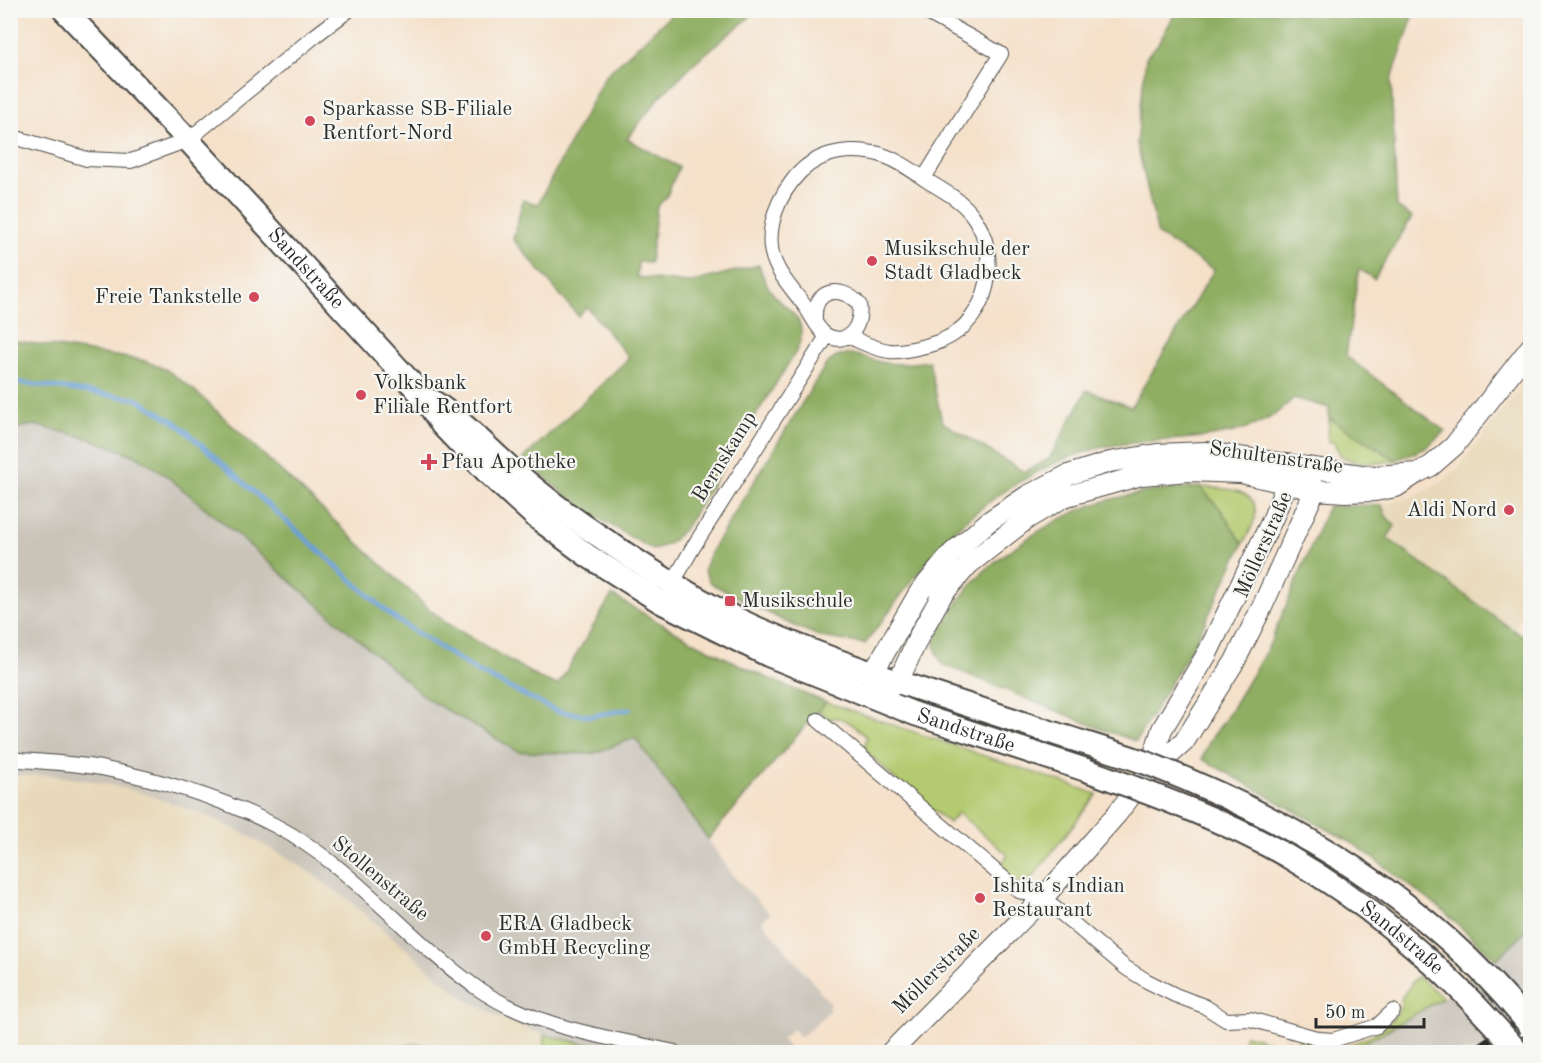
<svg xmlns="http://www.w3.org/2000/svg" width="1541" height="1063" viewBox="0 0 1541 1063" font-family="'Old Standard TT',serif">
  <rect width="100%" height="100%" fill="#f6f6f2"/>
  <filter id="ink" filterUnits="userSpaceOnUse"><feTurbulence type="fractalNoise" baseFrequency=".0167" numOctaves="2"/><feDisplacementMap in="SourceGraphic" scale="12" xChannelSelector="R" yChannelSelector="G"/><feConvolveMatrix kernelMatrix="1 2 1 2 8 2 1 2 1" color-interpolation-filters="sRGB"/></filter>
  <filter id="wash" filterUnits="userSpaceOnUse"><feTurbulence type="fractalNoise" baseFrequency=".008" numOctaves="4" result="noise"/><feDisplacementMap in="SourceGraphic" scale="24" xChannelSelector="R" yChannelSelector="G"/><feGaussianBlur stdDeviation="1.35" result="paint"/><feColorMatrix in="noise" values="0 0 0 0 0 0 0 0 0 0 0 0 0 0 0 0 0 1.4 0 .05"/><feComposite in="paint" operator="in"/></filter>
  <g filter="url(#wash)">
    <rect width="100%" height="100%" fill="#f5e1ca"/>
    <path fill="#e8d9ba" d="M1530,375V601L1513,630L1386,538V516L1382,505L1417,496L1443,481L1459,467Z
      M48,775L92,781L136,791L203,814L249,836L299,865L346,898L466,1000L505,1020L545,1035L544,1052H485L416,1044L344,1052H11L10,776Z"/>
    <path fill="#c9c3b8" d="M34,425L89,438L139,457L164,474L227,526L427,699L519,751L592,754L635,738L736,879L770,913L762,921L830,1003L828,1007L830,1010L800,1038L793,1029L781,1039L792,1052H620L545,1035L505,1020L466,1000L346,898L299,865L249,836L203,814L136,791L92,781L48,775L11,776V429Z
      M1530,927V1052H1348L1443,998L1496,960Z"/>
    <path fill="#b4ca6f" stroke="#707a4d" stroke-width="1.5" d="M1329,418L1396,460C1378,464 1358,465 1341,456L1333,442H1328Z
      M1200,487C1220,488 1260,487 1255,517C1253,527 1247,536 1243,544L1221,510Z
      M826,702L1097,794L1025,887L999,867L1008,855L958,813L949,823L898,782L866,751L864,748L867,737C856,729 845,714 830,719L819,711Z
      M1418,976L1443,998L1348,1052H1240L1245,1035L1283,1045L1285,1040L1297,1044L1299,1039C1333,1049 1349,1050 1379,1030C1386,1025 1395,1018 1399,1010C1402,1006 1400,1001 1402,997C1405,991 1410,988 1412,982Z
      M545,1035L620,1052H544Z
      M416,1044L485,1052H344Z"/>
    <path fill="#8fae62" stroke="#5d6c46" stroke-width="1.5" d="M678,11H757L694,63L658,99L627,139L679,167L666,198L657,206L650,263L638,262L637,277L689,283L759,265C762,274 765,284 771,291C787,313 811,316 797,350L685,528L670,543L653,550L579,507L523,459L629,358L587,307L578,316L513,239L523,200L538,204L605,76L671,15Z
      M1172,11H1415L1391,81L1397,207L1412,217L1374,279L1359,269L1346,356L1445,431L1424,449L1396,460L1329,418V408L1294,398C1286,405 1278,413 1269,418C1223,445 1159,436 1109,446C1054,456 988,496 949,537C918,570 892,608 865,644L821,637L788,623L710,583L704,569L710,553L825,366C847,343 862,360 887,363C901,365 915,363 929,361L942,422L1024,472L1049,459L1087,390L1131,407L1214,270L1158,235L1137,144L1146,57L1158,44L1173,17Z
      M11,340L142,360L167,370L195,391L427,607L446,623L539,678L558,685L612,595C680,636 751,674 826,702L708,839L635,738L592,754L519,752L427,699L227,526L164,474L139,457L88,438L34,425L11,429Z
      M1200,487L1221,510L1243,544L1197,639L1136,741L1101,729L942,664C939,658 935,651 935,643C936,633 944,623 950,615C955,607 959,599 965,592C993,556 1061,513 1105,501C1136,492 1168,489 1200,487Z
      M1382,505L1386,516L1395,526L1387,538L1513,630L1530,640V927L1496,960L1441,909L1354,844L1202,759L1210,740L1226,718L1269,646L1328,506Z"/>
    <g fill="none" stroke-linecap="round" stroke-linejoin="round">
      <path stroke="#6a9fd7" stroke-width="4.5" d="M10,381L137,399L177,423L394,618L478,672L556,711L591,716L630,709"/>
    </g>
  </g>
  <g filter="url(#ink)">
    <g fill="none" stroke-linecap="round" stroke-linejoin="round">
      <defs>
        <path id="street" d="M922,10L1001,54L924,178
          M10,136L87,159L131,161L188,140L316,35L349,10
          M815,319C813,289 841,284 859,304C863,325 848,348 826,335C817,329 811,314 805,306C796,294 785,282 778,269C762,240 774,204 793,180C813,154 843,147 874,153C892,156 912,170 926,180C942,190 962,200 973,216C1002,256 990,319 943,340C935,344 925,346 917,348C908,350 899,352 890,351C876,350 860,341 847,336
          M670,588L692,549L827,336
          M818,720L1019,891L1043,898L1126,968L1147,981L1175,995L1204,1006L1226,1020L1250,1019L1320,1039L1333,1040L1377,1026L1393,1011
          M10,759C40,762 71,763 101,768C161,780 222,798 276,826C354,867 407,939 477,988C535,1028 607,1037 674,1052"/>
        <path id="secondary" d="M1417,473L1375,476L1361,475L1205,452L1157,454L1110,462L1068,475L1027,496L988,522L952,553L919,593L873,673L875,697L898,682L919,636L942,595L969,564L1028,518L1064,497L1142,475L1189,471L1241,473L1315,490L1345,492L1375,491L1396,487L1417,473L1431,466L1454,446L1530,348
          M1148,773L1162,729L1207,654L1273,518L1287,483L1296,476
          M891,1052L1043,898L1116,815L1147,775L1184,742L1235,661L1262,607L1315,490L1311,480"/>
        <g id="primary">
          <path id="s1" d="M64,10L188,140L423,396L442,425L489,474L536,517L588,556L661,602L768,655L915,714L1086,770"/>
          <path d="M432,401C463,421 487,448 515,472C536,490 560,509 583,525C637,562 694,600 754,627C847,668 945,697 1041,729"/>
        </g>
      </defs>
      <use href="#street" stroke="#494643" stroke-width="16"/>
      <use href="#secondary" stroke="#494643" stroke-width="22"/>
      <use href="#primary" stroke="#494643" stroke-width="26"/>
      <use href="#street" stroke="#fff" stroke-width="14"/>
      <use href="#secondary" stroke="#fff" stroke-width="20"/>
      <use href="#primary" stroke="#fff" stroke-width="22"/>
      <defs>
        <path id="rail" d="M1471,1052L1530,1014
          M1495,1052L1530,1028"/>
      </defs>
      <use href="#rail" stroke="#2b2b2b" stroke-width="7"/>
      <use href="#rail" stroke="#f6f6f2" stroke-width="4.5" stroke-dasharray="14" stroke-linecap="butt"/>
      <defs>
        <g id="primary-bridge">
          <path d="M1041,729C1077,741 1114,751 1149,764C1295,821 1431,902 1530,1026"/>
          <path id="s2" d="M1086,770C1155,795 1224,820 1287,856C1375,907 1452,975 1518,1052"/>
        </g>
      </defs>
      <use href="#primary-bridge" stroke="#494643" stroke-width="26" stroke-linecap="butt"/>
      <use href="#primary-bridge" stroke="#fff" stroke-width="22"/>
    </g>
  </g>
  <g fill="#d1495b" stroke="#f6f6f2" stroke-width="2">
    <circle cx="310" cy="121" r="6"/>
    <circle cx="872" cy="261" r="6"/>
    <circle cx="254" cy="297" r="6"/>
    <circle cx="361" cy="395" r="6"/>
    <path d="M426 453h6v6h6v6h-6v6h-6v-6h-6v-6h6z"/>
    <circle cx="1509" cy="510" r="6"/>
    <rect x="724" y="595" width="12" height="12" rx="3"/>
    <circle cx="980" cy="898" r="6"/>
    <circle cx="486" cy="936" r="6"/>
  </g>
  <g text-anchor="middle" dominant-baseline="central" stroke-width="4.5" stroke-linejoin="round" paint-order="stroke">
    <g font-size="21" fill="#2b2b2b" stroke="#f6f6f2" text-anchor="start">
      <text x="322" y="109">Sparkasse SB-Filiale<tspan x="322" dy="24">Rentfort-Nord</tspan></text>
      <text x="884" y="249">Musikschule der<tspan x="884" dy="24">Stadt Gladbeck</tspan></text>
      <text x="242" y="297" text-anchor="end">Freie Tankstelle</text>
      <text x="373" y="383">Volksbank<tspan x="373" dy="24">Filiale Rentfort</tspan></text>
      <text x="441" y="462">Pfau Apotheke</text>
      <text x="1497" y="510" text-anchor="end">Aldi Nord</text>
      <text x="742" y="601">Musikschule</text>
      <text x="992" y="886">Ishita´s Indian<tspan x="992" dy="24">Restaurant</tspan></text>
      <text x="498" y="924">ERA Gladbeck<tspan x="498" dy="24">GmbH Recycling</tspan></text>
    </g>
    <g font-size="21" fill="#2b2b2b" stroke="#f6f6f2">
      <text stroke="none"><textPath href="#s1" startOffset="354">Sandstraße</textPath></text>
      <text transform="translate(725 457) rotate(-58)">Bernskamp</text>
      <text transform="translate(1276 458) rotate(8)">Schultenstraße</text>
      <text transform="translate(1264 545) rotate(-66)">Möllerstraße</text>
      <text stroke="none"><textPath href="#s1" startOffset="1176">Sandstraße</textPath></text>
      <text transform="translate(380 879) rotate(40)">Stollenstraße</text>
      <text stroke="none"><textPath href="#s2" startOffset="360">Sandstraße</textPath></text>
      <text transform="translate(937 971) rotate(-45)">Möllerstraße</text>
    </g>
  </g>
  <rect width="1541" height="1063" fill="none" stroke="#f6f6f2" stroke-width="36"/>
  <path d="M1316 1018v9h108v-9" fill="none" stroke="#2b2b2b" stroke-width="3"/>
  <text x="1325" y="1018" font-size="18" fill="#2b2b2b" stroke="#f6f6f2" stroke-width="4.5" paint-order="stroke">50 m</text>
</svg>
